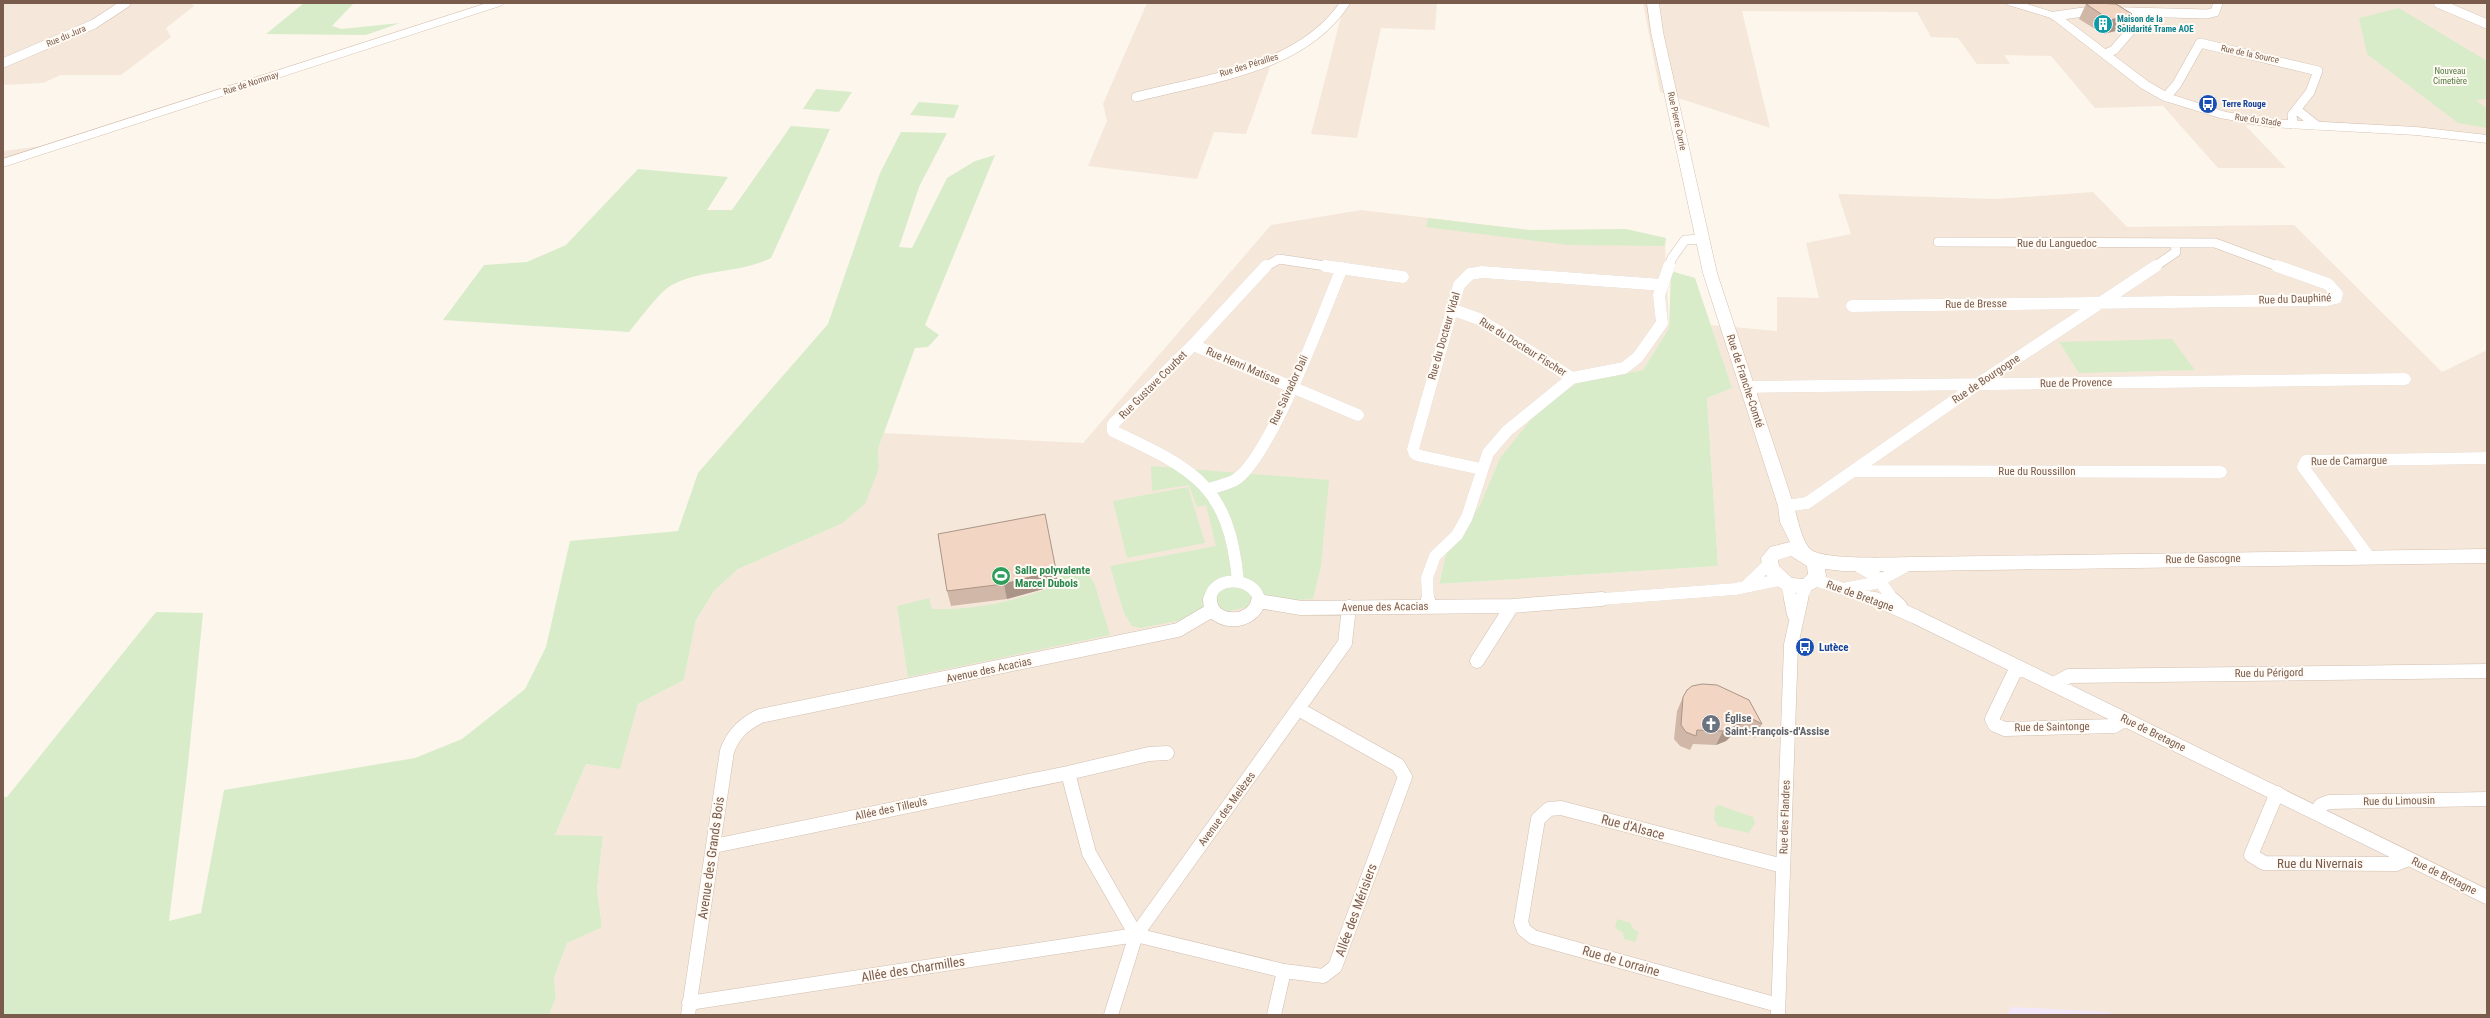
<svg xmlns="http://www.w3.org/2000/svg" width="2490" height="1018" viewBox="0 0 2490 1018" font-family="'Roboto Condensed',sans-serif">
  <rect width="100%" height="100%" fill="#fdf6ec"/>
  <path fill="#f5e8da" d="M3,3H191L194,6L166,28L171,37L121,75H61L43,83L3,85Z
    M1147,3H1437L1435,30L1381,28L1357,138L1311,134L1343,9L1322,28L1274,56L1246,134L1214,132L1197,179L1088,166L1107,121L1103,104Z
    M1643,3H2487V143L2415,134L2245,125L2286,168H2218L2163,106L2095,108L2051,56L2004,55L2010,64H1977L1958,38L1931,37L1917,12L1742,11L1770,128L1660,92Z
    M42,146L3,159V151Z
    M2093,192L2127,227L2294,225L2442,372L2487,350V1015H549L556,998L554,978L567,943L602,926L597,889L603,837L555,835L586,764L620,768L638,704L684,680L696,620L714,591L738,569L841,524L879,468L878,449L884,433L1083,443L1271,225L1361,210L1665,246L1669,328L1643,370L1579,382L1500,458L1480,505L1447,550L1439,584L1718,566L1707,398L1731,388L1711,325L1777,331V297L1819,298L1806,243L1851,234L1838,194L1996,199Z"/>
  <path fill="#f3e8fa" d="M2012,1007L2109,1012L2112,1015H2006Z"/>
  <path fill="#d8ecc9" d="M304,3H354L332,26L342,29L400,23L366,35L266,34Z
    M2399,8L2487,61V99L2476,100L2487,109V128L2458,123L2367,54L2359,18Z
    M816,89L852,92L839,112L803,109Z
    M919,102L959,105L954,118L910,115Z
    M791,126L830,129L771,258C739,274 701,268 670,286C659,293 638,321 629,332L443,320L484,265L527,262L566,245L638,169L728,177L707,210H732Z
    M901,132L947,133L919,187L899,247L912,248L947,178L975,161L995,155L925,325L939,335L928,347L915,348L878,449L879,468L865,504L841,524L738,569L714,591L696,620L684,680L638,704L620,769L586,764L555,835L603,836L597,889L602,927L567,943L554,978L556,998L549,1015H3V797H7L156,612L203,613L187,774L169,921L201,913L224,790L415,758L462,739L525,689L546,647L570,541L678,531L698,473L828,324L880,173Z
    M1428,218L1529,230L1626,229L1666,238L1665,246L1568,245L1426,227Z
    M1671,271L1695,278L1732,388L1707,398L1718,566L1439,584L1447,550L1480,505L1500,458L1542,406L1579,382L1643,370L1669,328Z
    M2172,339L2195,370L2079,373L2059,342Z
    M1151,466L1329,480L1321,566L1313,599L1280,601L1141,628L1132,626L1124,613L1110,566L1216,546L1206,505L1197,507L1189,485L1152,491Z
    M1188,487L1205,543L1127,558L1113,501Z
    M1085,571L1094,582L1110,635L908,677L897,606L929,598L932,609C978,610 1015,601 1058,585L1061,574Z
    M1719,805L1753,817L1755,823L1749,833L1718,826L1714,819L1715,808Z
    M1617,919L1631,923L1632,928L1639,932L1635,942L1624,939L1623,933L1615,928Z"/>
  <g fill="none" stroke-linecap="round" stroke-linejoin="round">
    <defs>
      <path id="street-far2" d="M2438,3L2487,24
        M2055,16L2091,11L2207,14L2215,12L2218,3
        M2105,54L2114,50L2146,13
        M3,63L94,24L126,3
        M1136,97C1207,78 1301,70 1345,3
        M2166,97L2177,84L2200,43L2318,71L2310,92L2292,115L2293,124
        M2297,110L2316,125
        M1938,242L2215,243L2280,267
        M1265,267L1279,259L1332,267
        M1669,267L1672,258L1685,240L1702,239
        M2154,267L2176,252L2175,243"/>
      <path id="street-far1" d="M1325,266L1403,277
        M1852,306L2327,300L2336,298L2337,294L2328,284L2277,266
        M1451,309L1479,319L1572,378
        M1193,345L1358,415
        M1747,387L2405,379
        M1481,469L1421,456L1415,454L1413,449L1459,285L1470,274L1482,272L1663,285
        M1853,471L2221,472
        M1209,489C1217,486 1228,484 1235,480C1270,459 1324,311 1342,268
        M1786,506L1807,503L1978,384L2156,266
        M2369,557L2303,467L2306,461L2487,458
        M1855,564L1877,577L1893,600
        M1815,580L1878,600
        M1238,581C1229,484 1193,469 1113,431V424L1193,345L1266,266
        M1787,584L1791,600
        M1745,587L1769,564
        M1848,588L1875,583L1906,566
        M1210,600C1211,575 1255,576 1259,600
        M1428,600L1427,578L1435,556L1457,535L1467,517L1488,453L1507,431L1572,378L1624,368L1638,357L1662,323L1659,295L1669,266
        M1589,600L1735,589L1780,580
        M1800,600L1807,585"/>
      <path id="street" d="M1210,599C1209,625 1254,627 1259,599
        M1428,599V607
        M1791,599L1794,614
        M1875,599L1916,617L2487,897
        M1892,599L1900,606
        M1258,601L1301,608L1512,606L1602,599
        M1477,661L1512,606
        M2017,667L1992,719L1995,725L2005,729L2114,726L2125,719
        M2054,684L2069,676L2487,671
        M1068,773L1149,754L1167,753
        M2277,793L2251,855L2264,863L2396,864L2408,859
        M2316,812L2321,805L2329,802L2487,799
        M714,846L1068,773L1089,853L1136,935
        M689,1003L1136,935L1284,971L1323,976L1335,967L1405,777L1398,765L1300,710
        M1778,1005L1533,937L1524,930L1521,922L1538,819L1549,809L1561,808L1783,866
        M688,1015L727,751C734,733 743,725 760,716L1178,630L1212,610
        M1111,1015L1136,935L1345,643L1349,607
        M1274,1015L1284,971
        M1778,1015L1791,645L1801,599"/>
      <path id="secondary" d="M487,3H505L503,5L3,167V159Z
        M1647,3H1659L1663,32L1717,273L1794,506C1797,517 1802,541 1810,549C1823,561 1898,557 1918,557L2487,549V563L1918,571H1843L1825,569L1826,576C1809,608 1763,591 1761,558L1770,547L1790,542L1780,522L1778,506L1703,273L1651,32ZM1791,556L1807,566L1808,574L1803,579L1792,578L1779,566L1778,560Z
        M2006,3H2024L2059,14L2149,82L2170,94L2226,112L2270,119L2416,127L2487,135V143L2416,135L2270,127L2220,118L2162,100L2141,88L2051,18L2008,5Z"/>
    </defs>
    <use href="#street-far2" stroke="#d1beb0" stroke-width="10"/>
    <use href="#street-far1" stroke="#d1beb0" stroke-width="12"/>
    <use href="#street" stroke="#d1beb0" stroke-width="15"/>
    <use href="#secondary" stroke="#d6c0b0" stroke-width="1"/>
    <use href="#street-far2" stroke="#fff" stroke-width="9"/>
    <use href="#street-far1" stroke="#fff" stroke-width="12"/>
    <use href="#street" stroke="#fff" stroke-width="14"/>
    <use href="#secondary" fill="#fff" fill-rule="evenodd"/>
  </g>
  <path fill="#d1b7a8" d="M2086,4L2132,14L2124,29L2103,34L2079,19Z
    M1056,570L1058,585L1007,599L951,606L947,591Z
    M1692,686L1762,724L1755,738L1738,729L1726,741L1716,745L1693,744L1690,750L1680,746L1674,739L1677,711L1683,697Z"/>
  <path fill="#aa9588" d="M2132,14L2124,29L2103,34L2110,20Z
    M1056,570L1058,585L1007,599L1004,584Z
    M1745,715L1738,729L1726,741L1716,745L1723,731Z"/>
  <path fill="#f3d5c3" stroke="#aa9588" d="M2095,3L2116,4L2132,14L2110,20L2086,4Z
    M1045,514L1056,570L1004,584L947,591L938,534Z
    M1702,684L1717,685L1749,700L1762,724L1745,715L1734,727L1723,731L1697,730L1696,736L1686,732L1681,725L1683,697L1687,690L1692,686Z"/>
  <defs>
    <symbol id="building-disc" viewBox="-11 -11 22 22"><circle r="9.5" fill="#0f9aa8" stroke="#fffaf3"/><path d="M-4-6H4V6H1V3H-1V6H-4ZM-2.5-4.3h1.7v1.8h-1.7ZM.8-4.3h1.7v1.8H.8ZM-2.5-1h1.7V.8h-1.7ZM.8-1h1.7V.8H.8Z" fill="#fff"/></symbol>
    <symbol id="bus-disc" viewBox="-11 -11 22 22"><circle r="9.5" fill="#1a4fb4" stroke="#fffaf3"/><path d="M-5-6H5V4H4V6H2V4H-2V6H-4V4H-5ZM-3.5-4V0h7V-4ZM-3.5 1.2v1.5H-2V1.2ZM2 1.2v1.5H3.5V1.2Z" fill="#fff"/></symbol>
    <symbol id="stadium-disc" viewBox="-11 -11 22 22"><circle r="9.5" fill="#2e9e5b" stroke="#fffaf3"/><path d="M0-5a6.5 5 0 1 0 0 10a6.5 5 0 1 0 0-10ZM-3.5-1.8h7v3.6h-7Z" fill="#fff"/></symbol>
    <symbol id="church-disc" viewBox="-11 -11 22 22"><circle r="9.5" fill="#6b7280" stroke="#fffaf3"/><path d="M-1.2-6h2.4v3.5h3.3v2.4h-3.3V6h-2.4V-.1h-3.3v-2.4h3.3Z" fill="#fff"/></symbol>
  </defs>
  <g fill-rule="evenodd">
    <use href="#building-disc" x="2092" y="13" width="22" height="22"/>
    <use href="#bus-disc" x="2197" y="93" width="22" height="22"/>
    <use href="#stadium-disc" x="990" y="565" width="22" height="22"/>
    <use href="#bus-disc" x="1794" y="636" width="22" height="22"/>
    <use href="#church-disc" x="1700" y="713" width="22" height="22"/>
  </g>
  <g text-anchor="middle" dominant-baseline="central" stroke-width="4" stroke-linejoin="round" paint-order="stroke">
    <g font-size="9" font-weight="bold" fill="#0d838f" stroke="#fffaf3" text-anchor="start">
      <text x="2117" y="19">Maison de la<tspan x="2117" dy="10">Solidarité Trame AOE</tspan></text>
    </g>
    <g font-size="9" fill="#7a5c4d" stroke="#fffaf3">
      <text transform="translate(66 36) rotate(-23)">Rue du Jura</text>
      <text transform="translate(2250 54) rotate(12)">Rue de la Source</text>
      <text transform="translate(1249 65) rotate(-17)">Rue des Pérailles</text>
      <text transform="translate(251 83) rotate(-18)">Rue de Nommay</text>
      <text transform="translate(2258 120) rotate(8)">Rue du Stade</text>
      <text transform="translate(1677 121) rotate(78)">Rue Pierre Currie</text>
    </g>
    <g font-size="9" fill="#537a41" stroke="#fffaf3">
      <text x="2450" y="71">Nouveau<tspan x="2450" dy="10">Cimetière</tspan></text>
    </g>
    <g font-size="9" font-weight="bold" fill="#164399" stroke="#fffaf3" text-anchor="start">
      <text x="2222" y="104">Terre Rouge</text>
    </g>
    <g font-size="11" fill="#7a5c4d" stroke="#fffaf3">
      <text x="2057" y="243">Rue du Languedoc</text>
      <text transform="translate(2295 299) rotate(-2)">Rue du Dauphiné</text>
      <text transform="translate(1976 304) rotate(-1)">Rue de Bresse</text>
      <text transform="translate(1444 336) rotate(-74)">Rue du Docteur Vidal</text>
      <text transform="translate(1523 347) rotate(32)">Rue du Docteur Fischer</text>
      <text transform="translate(1243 366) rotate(23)">Rue Henri Matisse</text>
      <text transform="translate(1986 379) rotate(-34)">Rue de Bourgogne</text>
      <text transform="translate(1745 381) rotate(72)">Rue de Franche-Comté</text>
      <text transform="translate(2076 383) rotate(-1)">Rue de Provence</text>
      <text transform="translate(1153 385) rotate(-45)">Rue Gustave Courbet</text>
      <text transform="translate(1289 390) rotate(-65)">Rue Salvador Dali</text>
      <text transform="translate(2349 461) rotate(-1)">Rue de Camargue</text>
      <text x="2037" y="471">Rue du Roussillon</text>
      <text transform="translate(2203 559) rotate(-1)">Rue de Gascogne</text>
      <text transform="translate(1860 596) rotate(20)">Rue de Bretagne</text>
      <text transform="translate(1385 607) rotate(-1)">Avenue des Acacias</text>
      <text transform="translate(989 670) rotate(-12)">Avenue des Acacias</text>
      <text transform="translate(2269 673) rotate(-1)">Rue du Périgord</text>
      <text transform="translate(2052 727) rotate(-1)">Rue de Saintonge</text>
      <text transform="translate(2153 733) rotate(26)">Rue de Bretagne</text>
      <text transform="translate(2399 801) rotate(-1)">Rue du Limousin</text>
      <text transform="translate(891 809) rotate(-12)">Allée des Tilleuls</text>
      <text transform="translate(1227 809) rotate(-54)">Avenue des Melèzes</text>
      <text transform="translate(1785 817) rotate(-88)">Rue des Flandres</text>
      <text transform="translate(2444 876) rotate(26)">Rue de Bretagne</text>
    </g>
    <g font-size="11" font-weight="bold" fill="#27864d" stroke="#fffaf3" text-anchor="start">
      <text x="1015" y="570">Salle polyvalente<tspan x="1015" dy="13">Marcel Dubois</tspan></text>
    </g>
    <g font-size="11" font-weight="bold" fill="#164399" stroke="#fffaf3" text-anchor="start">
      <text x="1819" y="647">Lutèce</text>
    </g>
    <g font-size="11" font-weight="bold" fill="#5b616d" stroke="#fffaf3" text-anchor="start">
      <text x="1725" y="718">Église<tspan x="1725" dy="13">Saint-François-d'Assise</tspan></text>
    </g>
    <g font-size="13" fill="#7a5c4d" stroke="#fffaf3">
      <text transform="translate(1633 827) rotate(15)">Rue d'Alsace</text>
      <text transform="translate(711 858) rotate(-82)">Avenue des Grands Bois</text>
      <text x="2320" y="863">Rue du Nivernais</text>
      <text transform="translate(1356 910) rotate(-70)">Allée des Mérisiers</text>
      <text transform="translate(1621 961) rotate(16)">Rue de Lorraine</text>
      <text transform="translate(913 969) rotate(-9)">Allée des Charmilles</text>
    </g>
  </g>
  <rect width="2490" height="1018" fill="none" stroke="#7a5c4d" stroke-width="8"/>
</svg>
